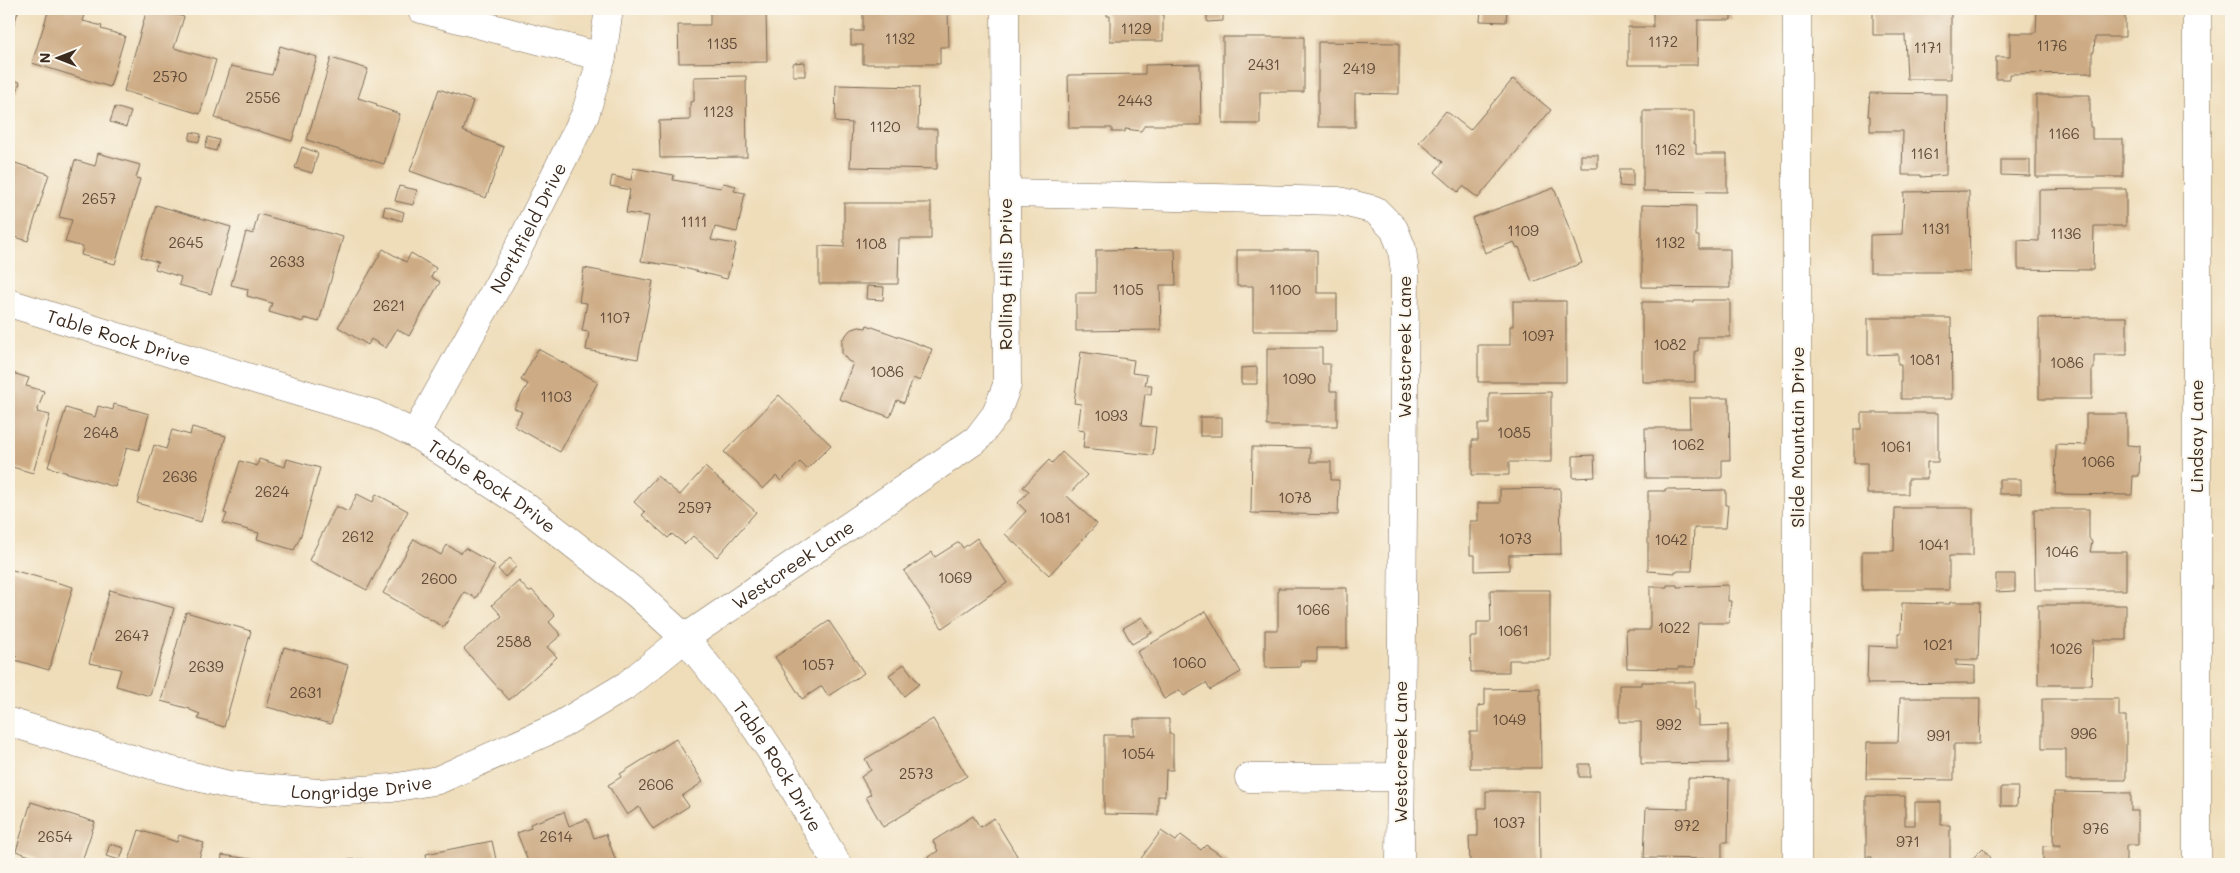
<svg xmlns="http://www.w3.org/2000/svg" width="2240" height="873" viewBox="0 0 2240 873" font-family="Mali,sans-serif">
  <rect width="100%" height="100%" fill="#fbf7ec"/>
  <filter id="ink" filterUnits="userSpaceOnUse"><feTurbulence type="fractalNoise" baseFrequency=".02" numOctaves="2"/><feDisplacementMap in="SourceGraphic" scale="10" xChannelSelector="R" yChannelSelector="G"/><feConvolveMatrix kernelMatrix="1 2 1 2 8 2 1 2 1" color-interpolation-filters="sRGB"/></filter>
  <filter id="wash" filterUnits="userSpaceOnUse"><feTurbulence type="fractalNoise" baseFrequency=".0096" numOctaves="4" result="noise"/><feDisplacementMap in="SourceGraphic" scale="20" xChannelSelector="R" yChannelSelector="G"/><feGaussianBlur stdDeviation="1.12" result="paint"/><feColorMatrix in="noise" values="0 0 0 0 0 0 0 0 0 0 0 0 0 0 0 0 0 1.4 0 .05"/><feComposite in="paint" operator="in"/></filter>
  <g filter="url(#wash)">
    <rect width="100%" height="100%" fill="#efddba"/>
    <g id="blocks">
      <path fill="#cdac85" d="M9,9H19L9,40Z
        M49,9H87L83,21L102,26L101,29L125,36L110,87L32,63Z
        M147,9H155L184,17L174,48L216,60L200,114L124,91Z
        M710,9H766L767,62L679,63L678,25H710Z
        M894,9H935V12H948L949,47H940V64H863V45H851V31H863V12H894Z
        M1107,9H1163V41H1110V16H1107Z
        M1207,9H1223V21L1207,22Z
        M1481,9H1507L1506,22L1480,21Z
        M1653,9H1731V20H1698L1697,65H1628V27H1653Z
        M1873,9H1951V79H1907L1905,35H1873Z
        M2037,9H2125V37H2095L2094,52H2092V73L2010,74V79H1996V57H2010V33H2036Z
        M1223,37H1304V92H1260V124H1223Z
        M1318,42L1399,43V94L1355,93V127H1318Z
        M280,46L317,57L292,141L215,118L231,66L272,75Z
        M331,58L368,69L358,98L377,104L376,106L400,114L384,164L307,140Z
        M805,62V76H793V63Z
        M1200,64L1201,125H1145L1141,131L1125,129V132H1112V128H1069L1068,75L1145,74V65Z
        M746,76L747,157L660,158L659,121L690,120V102L694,101V77Z
        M9,79L20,82L15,97L9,94Z
        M1513,79L1551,110L1478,198L1463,186L1458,192L1435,172L1443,162L1419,142L1446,111L1470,130Z
        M836,85L919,87L918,129H937V169L850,167L852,123L835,122Z
        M439,89L473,101L463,131L504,147L486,198L410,171Z
        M1870,93L1947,94L1946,175L1921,177V175H1902L1903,131H1870V116H1868Z
        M2036,95H2090V127H2092V139H2123V177H2036Z
        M115,107L131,112L126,127L110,122Z
        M1643,111H1694V144H1696V154H1727V192L1643,191Z
        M191,132L201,134L199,142L189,140Z
        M208,137L219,140L216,151L205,148Z
        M302,147L318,153L312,173L295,168Z
        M98,153L140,165L136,178L140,179L115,264L81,255L83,247L65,242L72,220L59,217L75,160L95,166Z
        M1581,155H1598V168H1581Z
        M2001,160H2030V176L2001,175Z
        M9,161L49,174L28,241L9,235Z
        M633,168L674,175L673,180L721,188L723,183L736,186L734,191L745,193L737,232L715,227L711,240L736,244L727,279L680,267L641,261L649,216L626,213L630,190L610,186L612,176L631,180Z
        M1620,169H1633V187L1619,186Z
        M399,186L417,190L413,205L395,201Z
        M1554,188L1582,263L1532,282L1519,247L1517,248L1514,242L1485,253L1472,218Z
        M2091,189H2126V226H2094L2093,270L2018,269V240L2039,241V190Z
        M1969,191L1970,272H1870V235L1902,234L1904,192Z
        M844,203H931V239H899L898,284H819V246L844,247Z
        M156,205L231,227L211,294L179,285L181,277L155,269L158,262L141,257Z
        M1642,205L1696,206V236H1699V249H1730V288L1642,287Z
        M385,206L404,212L402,221L383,215Z
        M258,214L343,237L319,322L304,318L303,322L269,312L272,303L247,296L248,289L231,285L246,232L253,234Z
        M383,249L406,262L411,253L436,268L431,277L440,282L409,336L397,329L386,348L371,339L368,345L338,327Z
        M1175,249L1176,285H1160L1161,330L1076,331V293H1096V250Z
        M1237,250H1317V293H1337V331H1253V286H1237Z
        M584,268L653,281L638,359L586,350L589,332L582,331L587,303L579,302Z
        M867,286L884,287L883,300L866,299Z
        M1694,300H1730V337H1698V351H1695V382H1642V302H1694Z
        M1513,301H1566V382H1478V345H1510V326H1513Z
        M2091,317H2127V355H2094V369H2092V399H2039V318Z
        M1868,318H1951L1952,399H1901V364H1898V354L1868,355Z
        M867,325L932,349L920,381L913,378L904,403L897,400L890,417L839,399L853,363L848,361L842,353V340L850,330L859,327L866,328Z
        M1267,348H1322V364H1330V391H1337V426H1267Z
        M538,349L598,382L560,452L514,426L522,412L514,408L528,384L521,380Z
        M1081,352L1134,360L1132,373L1147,375L1145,385H1152L1151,394H1145L1141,426L1156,427L1153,455L1083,448L1085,431L1078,430L1081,404L1074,403Z
        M1257,367V384H1241V368Z
        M9,372L29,378L26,386L44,391L37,412L50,415L33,473L9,466Z
        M1551,392V462H1509V475H1472V440H1478V424H1489V393Z
        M779,395L831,445L807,469L800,462L781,481L776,476L763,489L724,452Z
        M1689,398H1729L1730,460H1722V478H1646L1645,428H1690Z
        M114,404L149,414L139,450L127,447L115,487L48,467L66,408L95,417L98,406L113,410Z
        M1861,413H1938V462H1927V479H1908V494H1867V463H1854V429H1861Z
        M2086,414H2127V445L2140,446L2139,476H2133L2132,495L2055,494L2056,444L2086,445Z
        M1200,417H1222V436H1200Z
        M192,427L226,436L201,522L137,503L154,445L166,449L172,430L190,435Z
        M1252,447L1310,448V462H1331V480H1339L1338,515L1251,513Z
        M1062,452L1087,475L1067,496L1097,524L1049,575L1005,534L1026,511L1018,503L1029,491L1023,487L1049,460L1052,463Z
        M1594,455L1595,477L1573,478V456Z
        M259,459L285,467L287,459L320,468L301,535L294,550L257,539L259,533L223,523L227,514L224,513L240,461L257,466Z
        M705,467L756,512L717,557L693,536L685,544L672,534L668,538L642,515L645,512L634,502L657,476L680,495Z
        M1999,479H2021V494H1999Z
        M1560,488L1561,554L1509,555V570L1475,571V555H1470V521H1478V503H1500V489Z
        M1665,489H1676V491L1726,490V505H1728L1726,528H1694L1692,571H1675V573L1648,571V491H1665Z
        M357,494L373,502L376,494L408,511L367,590L309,560L336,506L348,512Z
        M1895,508H1973V556H1949V590H1862V551H1894Z
        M2034,509H2089V538L2092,542L2090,552H2126V590H2035Z
        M977,538L1007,583L942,628L904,571L932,552L935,557L959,542L963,548Z
        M414,539L441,555L447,545L461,553L465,548L495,565L476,598L464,592L444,627L383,593Z
        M510,558L517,566L505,577L498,569Z
        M9,569L73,587L49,670L15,660L17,657L9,655Z
        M1996,574H2015V591L1996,592Z
        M519,581L529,592L532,590L555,616L549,622L561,635L547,647L557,657L509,700L464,649L502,616L492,605Z
        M1667,585H1677V587L1728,585V601H1731L1729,623H1698L1695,667H1678V669L1627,668L1626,630H1650V587H1667Z
        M1278,588H1347V648H1317V661H1300V667L1265,668V630H1278Z
        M110,590L174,608L150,696L116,686L121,669L89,663Z
        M1490,590H1550V660H1509V672H1471L1470,637H1477V622H1491Z
        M1950,602H1980L1978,660H1956V665L1975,666V683L1867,684L1868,646L1898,647V633H1901L1902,603L1950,604Z
        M2038,605H2126V640H2093L2091,685H2038Z
        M1206,611L1241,672L1210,690L1206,683L1184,696L1180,690L1164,699L1137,652Z
        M186,612L251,631L224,727L198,719L200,714L190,710V709L161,701Z
        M1142,617L1152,633L1132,644L1123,628Z
        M829,621L864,673L828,696L822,686L802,699L775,657Z
        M284,647L348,665L331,724L267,707Z
        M904,664L919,684L904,696L889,675Z
        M1641,682H1695V710H1698V726L1728,725V763L1641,764V722H1619V685H1641Z
        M1540,688L1541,768H1470V732H1478V706L1485,705V689Z
        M1900,698H1980L1979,744H1954V780L1866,779L1867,742H1898Z
        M2042,699H2119V716H2126V780H2066V749H2042Z
        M933,719L967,776L883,827L866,797L871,794L861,777L871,770L865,759Z
        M1134,719H1169V734H1173V770H1166L1165,796H1158V815L1104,814V735H1134Z
        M676,739L703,782L682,796L689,806L653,829L639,807L627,815L608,785L621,777L620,774Z
        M1579,764H1590V777H1579Z
        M1688,778L1729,779L1728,842H1722V859L1644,858L1646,808L1688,809Z
        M2001,787H2018L2017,806H2001Z
        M1486,791H1539L1540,864H1470L1469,836H1478V808H1486Z
        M2054,792L2131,793V811H2138V845H2126V864H2043V846L2061,847V845H2053Z
        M1866,796H1905V825H1915V802H1941V825H1950V864H1872V857H1866Z
        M31,802L95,822L81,864H36L38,859L16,851Z
        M564,812L569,826L587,819L594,838L606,834L617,864H546L545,861L529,864L517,833L531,828L530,824Z
        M973,816L980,827L994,818L1022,864H925L923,860L938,851L933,841Z
        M139,830L177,842L179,835L204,843L197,864H128Z
        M1161,831L1176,841L1181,835L1201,850L1206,845L1233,864H1137Z
        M492,841L497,864H428L426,854Z
        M110,844L124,848L120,860L106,856Z
        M1983,848L1991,858L1985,864H1975L1971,860Z
        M222,855L279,863V864H221Z
        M363,859V864H328V861Z"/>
    </g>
  </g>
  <g filter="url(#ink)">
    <use href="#blocks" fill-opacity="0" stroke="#7a6955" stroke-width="1"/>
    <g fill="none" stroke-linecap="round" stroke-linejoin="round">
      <defs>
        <g id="minor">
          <path d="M421,9L602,57"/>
          <path d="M1797,9V864"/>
          <path d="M1005,193L1339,201L1375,210L1394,229L1402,249L1405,273L1400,864"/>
          <path id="s1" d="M9,303L260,381L374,414L415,434L521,503L637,594L685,638L749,718L781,766L837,864"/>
          <path id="s2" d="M415,434L517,251L585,115L602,57L609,9"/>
          <path id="s3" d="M9,722L165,769L229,785L318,793L392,788L438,780L557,727L627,685L685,638L977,439L996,414L1007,385L1005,9"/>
          <path d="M1249,778L1400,777"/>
          <path d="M2197,864V9"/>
        </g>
      </defs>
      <use href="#minor" stroke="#7a6955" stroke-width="29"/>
      <use href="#minor" stroke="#fff" stroke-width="28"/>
    </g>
  </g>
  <g text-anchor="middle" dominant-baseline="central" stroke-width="4" stroke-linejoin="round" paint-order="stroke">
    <g font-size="15" fill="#604a38">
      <text x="1136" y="28">1129</text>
      <text x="900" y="38">1132</text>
      <text x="1663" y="41">1172</text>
      <text x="722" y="43">1135</text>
      <text x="2052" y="45">1176</text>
      <text x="1928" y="47">1171</text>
      <text x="1264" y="64">2431</text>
      <text x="1359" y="68">2419</text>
      <text x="170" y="76">2570</text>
      <text x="263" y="97">2556</text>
      <text x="1135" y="100">2443</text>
      <text x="718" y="111">1123</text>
      <text x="885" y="126">1120</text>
      <text x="2064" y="133">1166</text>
      <text x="1670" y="149">1162</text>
      <text x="1925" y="153">1161</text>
      <text x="99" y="198">2657</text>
      <text x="694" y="221">1111</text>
      <text x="1936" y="228">1131</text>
      <text x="1523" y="230">1109</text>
      <text x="2066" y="233">1136</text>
      <text x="186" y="242">2645</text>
      <text x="1670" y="242">1132</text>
      <text x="871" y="243">1108</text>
      <text x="287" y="261">2633</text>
      <text x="1128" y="289">1105</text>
      <text x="1285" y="289">1100</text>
      <text x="389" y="305">2621</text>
      <text x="615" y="317">1107</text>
      <text x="1538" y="335">1097</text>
      <text x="1670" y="344">1082</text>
      <text x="1925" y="359">1081</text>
      <text x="2067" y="362">1086</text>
      <text x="887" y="371">1086</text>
      <text x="1299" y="378">1090</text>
      <text x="556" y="396">1103</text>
      <text x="1111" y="415">1093</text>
      <text x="101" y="432">2648</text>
      <text x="1514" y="432">1085</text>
      <text x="1688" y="444">1062</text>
      <text x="1896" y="446">1061</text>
      <text x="2098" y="461">1066</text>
      <text x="180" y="476">2636</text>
      <text x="272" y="491">2624</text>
      <text x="1295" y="497">1078</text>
      <text x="695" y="507">2597</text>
      <text x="1055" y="517">1081</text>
      <text x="358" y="536">2612</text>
      <text x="1515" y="538">1073</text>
      <text x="1671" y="539">1042</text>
      <text x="1934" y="544">1041</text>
      <text x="2062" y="551">1046</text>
      <text x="955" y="577">1069</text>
      <text x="439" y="578">2600</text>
      <text x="1313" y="609">1066</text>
      <text x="1674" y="627">1022</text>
      <text x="1513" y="630">1061</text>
      <text x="132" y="635">2647</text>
      <text x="514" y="641">2588</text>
      <text x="1938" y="644">1021</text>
      <text x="2066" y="648">1026</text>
      <text x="1189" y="662">1060</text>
      <text x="818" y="664">1057</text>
      <text x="206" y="666">2639</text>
      <text x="306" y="692">2631</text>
      <text x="1509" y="719">1049</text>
      <text x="1669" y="724">992</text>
      <text x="2084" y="733">996</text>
      <text x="1939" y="735">991</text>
      <text x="1138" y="753">1054</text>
      <text x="916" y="773">2573</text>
      <text x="656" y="784">2606</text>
      <text x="1509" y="822">1037</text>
      <text x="1687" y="825">972</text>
      <text x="2096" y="828">976</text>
      <text x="55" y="836">2654</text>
      <text x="556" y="836">2614</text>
      <text x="1908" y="841">971</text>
    </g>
    <g font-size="18" fill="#3b2a1e" stroke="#fbf7ec">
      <text stroke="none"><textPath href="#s2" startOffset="235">Northfield Drive</textPath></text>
      <text transform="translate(1005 274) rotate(-90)">Rolling Hills Drive</text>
      <text stroke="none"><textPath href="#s1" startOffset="115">Table Rock Drive</textPath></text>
      <text transform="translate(1404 347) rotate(-90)">Westcreek Lane</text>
      <text transform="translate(2196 436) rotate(-90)">Lindsay Lane</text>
      <text transform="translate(1797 437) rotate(-90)">Slide Mountain Drive</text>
      <text stroke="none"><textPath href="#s1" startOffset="520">Table Rock Drive</textPath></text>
      <text stroke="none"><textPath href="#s3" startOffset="856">Westcreek Lane</textPath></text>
      <text transform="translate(1400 752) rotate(-90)">Westcreek Lane</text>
      <text stroke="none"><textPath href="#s1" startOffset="925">Table Rock Drive</textPath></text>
      <text stroke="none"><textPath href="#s3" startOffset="362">Longridge Drive</textPath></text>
    </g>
  </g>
  <rect width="2240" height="873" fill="none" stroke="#fbf7ec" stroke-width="30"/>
  <g transform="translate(58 58) rotate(270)" stroke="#fbf7ec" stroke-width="4" paint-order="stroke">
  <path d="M0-4L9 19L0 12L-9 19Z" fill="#3b2a1e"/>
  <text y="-8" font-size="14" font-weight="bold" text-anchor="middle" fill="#3b2a1e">N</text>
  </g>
</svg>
